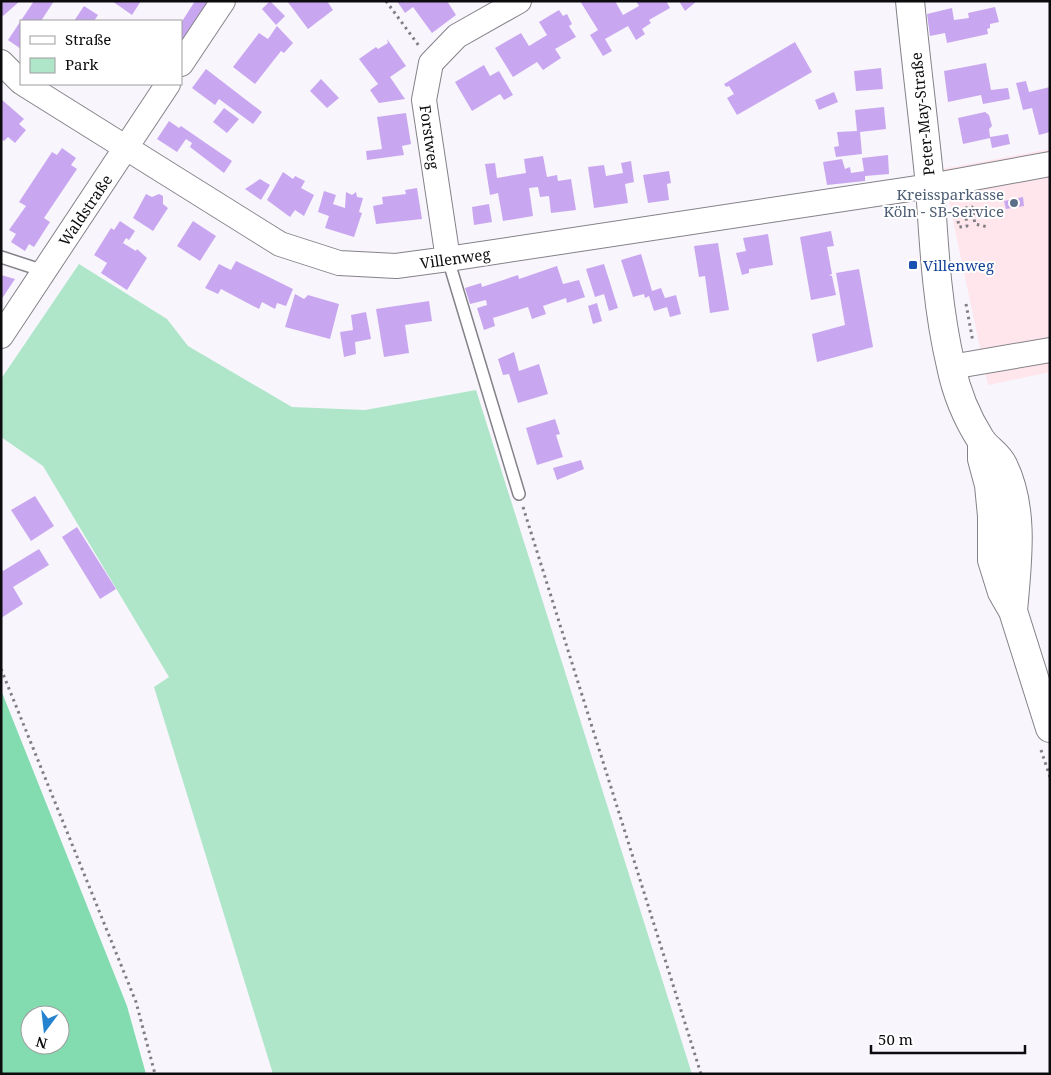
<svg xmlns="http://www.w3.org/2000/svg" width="1051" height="1075" viewBox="0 0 1051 1075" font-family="'Noto Serif',serif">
  <rect width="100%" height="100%" fill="#f8f5fc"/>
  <path fill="#ffe5ec" d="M1050,149V372L988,385L942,169Z"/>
  <path fill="#afe6c9" d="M79,264L167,319L188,346L292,407L365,410L476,390L692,1074H273L154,687L169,677L43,466L1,437V379Z"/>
  <path fill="#82dcaf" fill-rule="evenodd" d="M1,690L127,1006L146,1074H1ZM30,1015H60V1045H30Z"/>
  <path fill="#c9a7f0" d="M1,1H20L3,16L1,14Z
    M34,1H54L41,21H21V49L8,40Z
    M112,1H141L132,15Z
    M195,1H213L181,50V23Z
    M270,1L285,16L276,25L262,9Z
    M287,1H327L333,10L308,29Z
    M397,1H447L456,15L432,33L413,7L405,13Z
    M580,1H615L623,15L639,6L636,1H666L670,8L649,20L651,23L642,29L645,34L636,40L628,26L605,39L612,51L603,56L590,35L598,30Z
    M679,1H697L685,11Z
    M84,6L98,15L94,21H74Z
    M995,7L999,22L990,24V28L987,29L988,34L947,43L945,33L930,36L927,14L952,8L954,20L969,18L968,13Z
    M559,10L563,16L567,14L572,24L569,26L576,37L555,49L561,58L543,70L537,62L513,77L495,48L521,33L529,46L547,35L539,22Z
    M277,26L293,43L284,53L281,51L255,84L233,67L259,33L268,39Z
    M387,39L406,66L390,77L405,99L379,103L370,90L378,84L359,59L376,47L378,49L388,43Z
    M795,42L812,72L737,115L727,98L734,94L729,86L726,87L724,84Z
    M986,63L991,90L1008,88L1010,99L983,104L981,95L948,102L944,71Z
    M484,65L490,76L499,71L513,95L504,100L500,94L472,111L455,82Z
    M881,68L883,89L856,91L854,71Z
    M206,69L262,112L253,124L219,99L215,105L192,88Z
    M321,79L339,98L327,108L310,91Z
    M1026,81L1029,92L1050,87V132L1039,135L1032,108L1023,110L1016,83Z
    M834,92L838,102L819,110L815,100Z
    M1,99L24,119L19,124L26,130L15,143L8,137L4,141L1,139Z
    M884,107L886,129L860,132L862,154L836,157L834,147L839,146L837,132L857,131L855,110Z
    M224,108L239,119L227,133L213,122Z
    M985,112L989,115L992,126L989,129L990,137L1008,134L1010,144L992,148L990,138L963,144L958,118Z
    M406,113L411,144L402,146L404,155L367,160L366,151L382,149L377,117Z
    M169,121L179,128L181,126L232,161L224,173L190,147L192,143L186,139L177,152L157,139Z
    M62,148L76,158L71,165L77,169L44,218L50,222L34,247L29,244L25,251L11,242L16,234L9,230L26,206L19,202L52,152L57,155Z
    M888,155L889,174L865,176V181L827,185L823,162L842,159L845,169L850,167L851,173L864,171L862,158Z
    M543,156L547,177L557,175L558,181L571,179L576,210L551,213L549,196L540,197L538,187L529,188L533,216L503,221L498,193L490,195L485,164L495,163L497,178L526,173L524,159Z
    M631,161L634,182L625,184L628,203L594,208L588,167L604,165L606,176L623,173L621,163Z
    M669,171L671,183L667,184L669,200L648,203L643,175Z
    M283,172L293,179L295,176L305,181L301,188L314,195L304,216L295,210L290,217L267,200Z
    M260,179L270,185L261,200L245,189Z
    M417,188L422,219L376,224L373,206L383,204L382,197L406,194L405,190Z
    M324,191L336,195L333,204L345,208L346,192L352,195L356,192L357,197L363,198L359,212L362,213L354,237L325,228L329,216L318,212Z
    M146,194L152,197L159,194L163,196V204L168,208L153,231L133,218Z
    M1023,197L1024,206L1006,209L1004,201Z
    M489,204L492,222L474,225L472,207Z
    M120,221L135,231L129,240L126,238L123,243L136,251L137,249L147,258L127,290L101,273L107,263L94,255L111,228L114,230Z
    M193,221L216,236L200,261L177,246Z
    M831,231L834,246L827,247L832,274L829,275L832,276L836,295L811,300L800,237Z
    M768,234L773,265L749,269V273L742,275L736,253L746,251L743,238Z
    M718,243L729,310L710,313L705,276L699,277L694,246Z
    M641,254L652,291L661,288L665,298L676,295L681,314L670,317L667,307L654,311L649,296L645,298L644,294L633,297L621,260Z
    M236,261L293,289L286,306L277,303L275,309L262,302L259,309L221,289L218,294L205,288L219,264L231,270Z
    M604,264L618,308L609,311L604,294L595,297L586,269Z
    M557,266L563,284L579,280L585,297L567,303L566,298L543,306L546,314L532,319L528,307L493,318L495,326L484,330L477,308L487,305L486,300L470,304L465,288L481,283L482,287L518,275L519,279Z
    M859,269L873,347L817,362L812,334L845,325L836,273Z
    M1,275L15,279L1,300Z
    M295,294L304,299L308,295L339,304L330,339L285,327Z
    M429,301L432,321L405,325L409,353L384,357L376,309Z
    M597,303L602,321L593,324L588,306Z
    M366,312L371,339L355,342L356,354L344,357L340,332L353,330L351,315Z
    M514,352L519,371L539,364L548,394L518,403L509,374L503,375L498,359Z
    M555,419L560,434L556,435L563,457L537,465L526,428Z
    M581,460L584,469L557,480L553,468Z
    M35,496L54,526L31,541L11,510Z
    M77,527L116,589L100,599L62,537Z
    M39,549L49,565L13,587L23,604L1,618V568L3,571Z"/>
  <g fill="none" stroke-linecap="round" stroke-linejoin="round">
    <defs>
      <path id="service" d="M1,257L44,271
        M448,259L519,494"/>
      <path id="minor" d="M1,62L21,82
        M181,64L223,1
        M24,84L280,244L339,263L396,266L448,259L930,186L1050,164
        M448,259L424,100L431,63L457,36L519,1
        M1,336L168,84
        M951,367L1050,350"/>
      <path id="secondary" d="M910,1C916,63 924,124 930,186C934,247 937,307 951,366C956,391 967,418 981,440C987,449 998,454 1003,465C1025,509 1017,564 1013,611
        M982,441V459L989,485L992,516V560L1002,592L1013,611L1050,728"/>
    </defs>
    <use href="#service" stroke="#848288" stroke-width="14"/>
    <use href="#minor" stroke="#848288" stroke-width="26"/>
    <use href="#secondary" stroke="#848288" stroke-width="30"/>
    <path stroke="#807e83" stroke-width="3" stroke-dasharray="2.5 4" stroke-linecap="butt" d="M386,1L419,46
      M958,221L959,227L967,226L965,208L972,207L975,224L988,227
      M966,304L973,342
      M523,507L701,1074
      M1,669L136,1002L155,1074
      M1041,750L1050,777"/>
    <use href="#service" stroke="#fff" stroke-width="11"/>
    <use href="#minor" stroke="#fff" stroke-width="24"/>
    <use href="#secondary" stroke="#fff" stroke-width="28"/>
  </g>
  <circle fill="#5c6f8a" stroke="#fff" stroke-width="2" cx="1014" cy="203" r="5"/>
  <rect fill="#1a4fb4" stroke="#fff" stroke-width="2" x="908" y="260" width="10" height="10" rx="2.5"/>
  <g text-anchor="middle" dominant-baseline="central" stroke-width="4" stroke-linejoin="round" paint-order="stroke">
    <g font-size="15" fill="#0c0b0e" stroke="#fff">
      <text transform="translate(922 114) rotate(-96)">Peter-May-Straße</text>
      <text transform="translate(430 137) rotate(82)">Forstweg</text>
      <text transform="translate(85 210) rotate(-56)">Waldstraße</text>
      <text transform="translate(455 258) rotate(-8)">Villenweg</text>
    </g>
    <g font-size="15" fill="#4e5e75" stroke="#fff" text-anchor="end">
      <text x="1004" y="194">Kreissparkasse<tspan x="1004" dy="17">Köln - SB-Service</tspan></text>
    </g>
    <g font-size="15" fill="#164399" stroke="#fff" text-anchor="start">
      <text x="923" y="265">Villenweg</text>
    </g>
  </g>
  <rect width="1051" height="1075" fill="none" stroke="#0c0b0e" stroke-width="5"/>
  <rect x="20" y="20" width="162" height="65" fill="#ffffff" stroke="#9e9d9f"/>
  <rect x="30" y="36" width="25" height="8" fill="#ffffff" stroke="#9e9d9f"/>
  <text x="65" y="45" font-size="15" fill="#0c0b0e">Straße</text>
  <rect x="30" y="58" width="25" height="15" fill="#afe6c9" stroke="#9e9d9f"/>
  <text x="65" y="70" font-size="15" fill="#0c0b0e">Park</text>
  <g transform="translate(45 1030) rotate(195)"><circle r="24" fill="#ffffff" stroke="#9e9d9f"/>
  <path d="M0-4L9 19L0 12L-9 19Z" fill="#2683d0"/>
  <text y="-8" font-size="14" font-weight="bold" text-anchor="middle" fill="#0c0b0e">N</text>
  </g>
  <path d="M871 1045v8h154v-8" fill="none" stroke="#0c0b0e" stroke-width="2.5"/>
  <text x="878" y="1045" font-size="15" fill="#0c0b0e" stroke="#ffffff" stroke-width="4" paint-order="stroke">50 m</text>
</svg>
